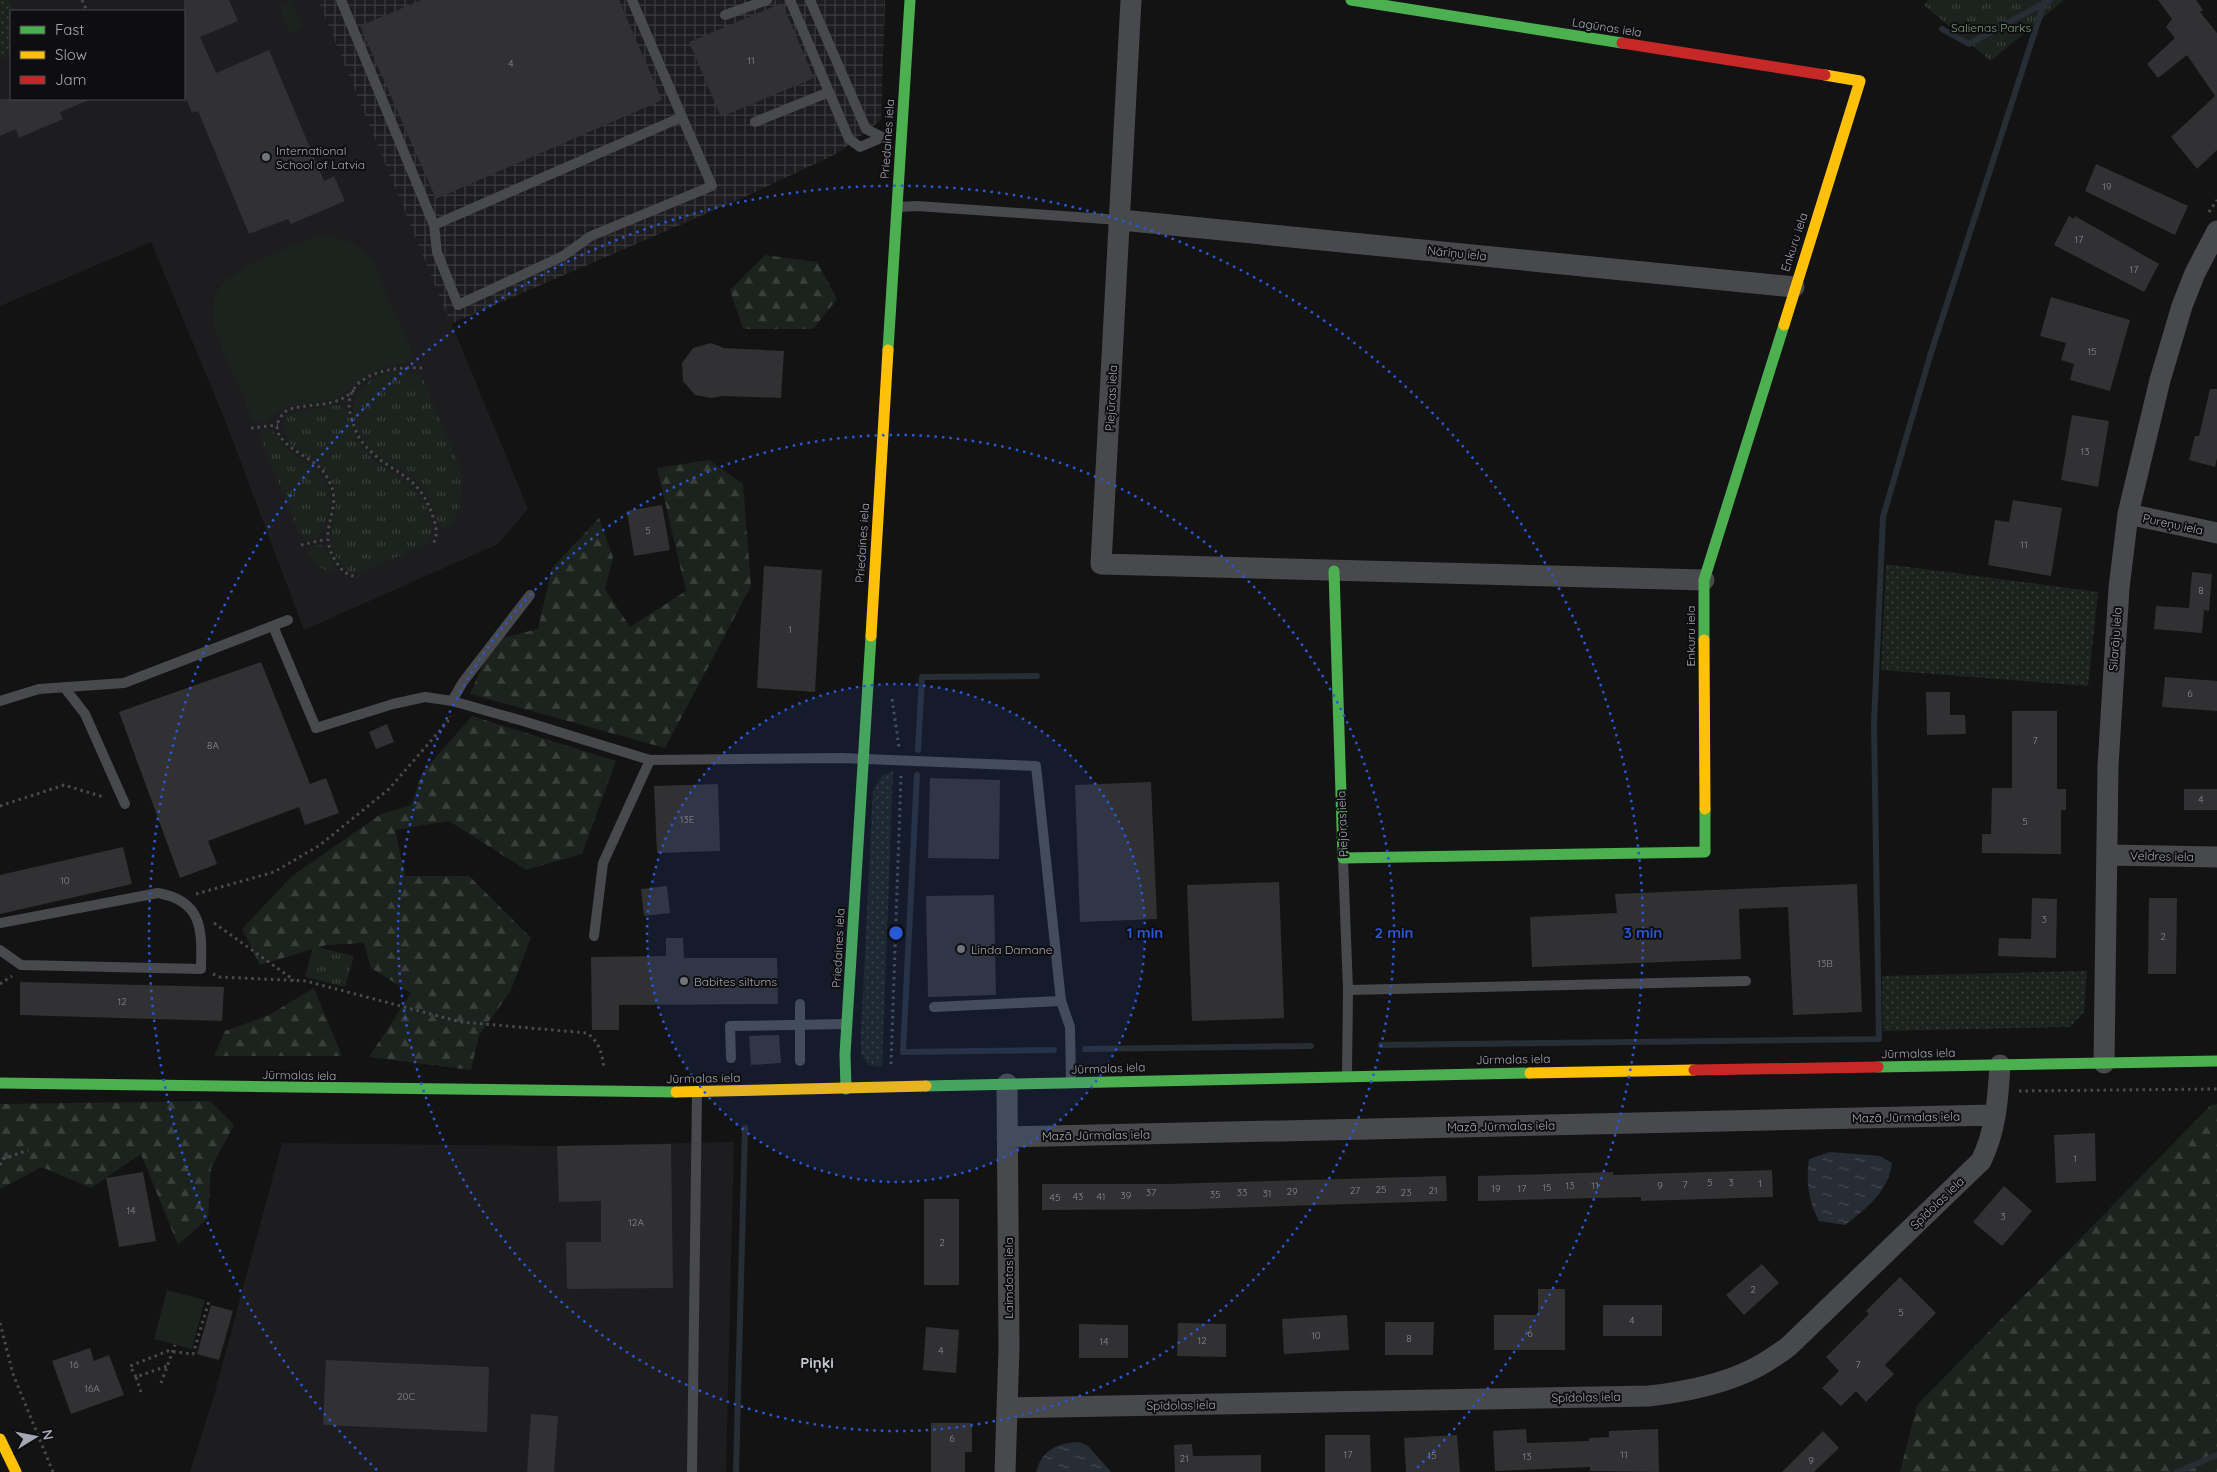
<svg xmlns="http://www.w3.org/2000/svg" width="2217" height="1472" viewBox="0 0 2217 1472" font-family="Quicksand,sans-serif">
  <defs>
    <pattern id="industrial-grid" width="8" height="8" patternUnits="userSpaceOnUse" patternTransform="scale(1.25)"><rect width="8" height="8" fill="#1d1d1f"/><path d="M0 4h8M4 0v8" fill="none" stroke="#3b3b3d"/></pattern>
    <pattern id="grass-dots" width="8" height="8" patternUnits="userSpaceOnUse" patternTransform="scale(1.25)"><rect width="8" height="8" fill="#1c221d"/><path d="M2 2h.1M6 6h.1" fill="none" stroke="#3a3f3b" stroke-width="1.8" stroke-linecap="round"/></pattern>
    <pattern id="forest-firs" width="22" height="20" patternUnits="userSpaceOnUse" patternTransform="scale(1.25)"><rect width="22" height="20" fill="#1c221d"/><path d="M5 1l3.5 6h-7zM16 11l3.5 6h-7z" fill="#3a3f3b"/></pattern>
    <pattern id="park-tufts" width="24" height="20" patternUnits="userSpaceOnUse" patternTransform="scale(1.25)"><rect width="24" height="20" fill="#1c221d"/><path d="M3 7l-1-3M5 7V3M7 7l1-3M15 17l-1-3M17 17v-4M19 17l1-3" fill="none" stroke="#3a3f3b"/></pattern>
    <pattern id="water-ripples" width="26" height="14" patternUnits="userSpaceOnUse" patternTransform="scale(1.25)"><rect width="26" height="14" fill="#272d34"/><path d="M2 4q2-2 4 0t4 0M15 11q2-2 4 0t4 0" fill="none" stroke="#43494f"/></pattern>
  </defs>
  <rect width="100%" height="100%" fill="#131313"/>
  <path fill="#1d1d1f" fill-rule="evenodd" d="M0,0H318L528,509L498,544L304,630L225,420L151,242L0,306ZM11,11H184V99H11Z
    M734,1142L726,1472H190L215,1392L282,1143L557,1146Z"/>
  <path fill="url(#industrial-grid)" d="M318,0H885L881,120L838,153L740,199L451,324Z"/>
  <path fill="url(#grass-dots)" d="M0,0H10L14,11H11V55L0,59Z
    M1886,564L2098,592L2088,686L1881,670Z
    M893,771L882,1067L868,1065L861,1054V1034L873,790L882,776Z
    M2087,971L2084,1012L2070,1027L1883,1031L1882,976Z"/>
  <path fill="url(#forest-firs)" d="M765,255L817,262L837,299L813,329H743L730,290Z
    M709,460L743,484L751,586L665,748L470,694L494,640L538,629L552,568L599,518L613,557L605,589L630,627L686,591L657,468Z
    M472,716L616,761L582,854L526,870L449,821L395,830L405,876H469L531,938L510,992L479,1035L471,1070L369,1057L411,993L371,968L364,943L326,945L260,965L242,929L292,876L381,814L411,805L422,773Z
    M314,988L342,1056H214L225,1031L269,1015Z
    M210,1101L234,1125L211,1168L208,1218L178,1245L141,1154L91,1188L42,1167L0,1189V1104Z
    M2217,1104V1472H1900L1917,1405L2211,1105Z"/>
  <path fill="url(#park-tufts)" d="M1928,0H2064L1991,61L1924,5Z
    M393,371H408L422,377L459,465C464,487 464,511 447,528L441,527C432,512 431,496 419,483C406,469 387,464 374,452C341,420 347,383 393,371Z
    M336,405L345,407C352,425 355,440 369,455C393,480 420,475 430,519C433,529 434,536 427,545L360,572H350C311,539 348,516 331,479C319,453 274,450 285,417L290,413Z
    M263,429L271,430C277,435 280,443 286,448C314,472 339,473 327,520C324,532 321,538 308,540L300,535L259,435Z
    M313,545H322L325,547L337,569V572C324,575 314,562 308,552Z
    M313,946L354,956L345,987L305,977Z"/>
  <path fill="#1c221d" d="M291,0L302,28L290,33L278,4Z
    M326,235C346,239 360,245 373,262L411,349L414,362L386,367L372,372L336,399L286,407L265,423L253,421L215,333C212,320 211,303 217,291C230,267 300,241 326,235Z
    M167,1290L205,1300L192,1349L154,1339Z"/>
  <path fill="url(#water-ripples)" d="M1830,1152L1880,1156L1892,1163C1889,1191 1866,1209 1845,1225L1819,1221C1808,1200 1806,1182 1809,1159Z
    M1079,1442L1088,1446L1111,1472H1036C1042,1450 1057,1443 1079,1442Z"/>
  <g fill="none" stroke-linecap="round" stroke-linejoin="round">
    <path stroke="#272d34" stroke-width="6" d="M1942,29L1969,44L2050,0
      M918,750L922,677L1037,676
      M917,775L903,1052L1054,1050
      M1381,1045L1879,1039L1874,723L1883,517L1930,356L2044,3
      M1085,1049L1311,1046
      M736,1472L745,1128
      M2177,1472L2217,1455"/>
  </g>
  <path fill="#313133" d="M184,0H229L238,21L200,37L216,73L269,50L324,181L334,176L345,201L291,224L288,219L249,234L198,111L192,113L184,94Z
    M421,0H619L662,100L436,199L360,26Z
    M2158,0H2196L2203,10L2200,12L2217,33V150L2197,169L2171,137L2215,96L2187,55L2158,78L2147,64L2175,38L2166,27L2172,19Z
    M782,3L814,78L721,117L689,42Z
    M0,99H92L60,112L63,119L19,138L16,129L0,136Z
    M2096,164L2188,206L2175,235L2085,191Z
    M2069,216L2074,219L2075,216L2159,264L2144,292L2054,245Z
    M2051,297L2130,320L2110,391L2070,380L2074,364L2061,360L2066,343L2040,336Z
    M711,343L724,348L784,351L781,398L722,396L712,398L695,395L683,381L682,363L693,348Z
    M2210,389H2217V458L2215,467L2189,460L2195,436H2199Z
    M2072,415L2109,421L2098,487L2061,480Z
    M2013,500L2062,508L2051,576L1988,565L1995,520L2009,522Z
    M662,505L670,550L634,556L627,511Z
    M764,566L822,570L815,692L757,688Z
    M2192,572L2212,574L2209,611L2204,610L2202,633L2154,629L2156,606L2189,608Z
    M261,662L310,784L326,778L339,813L305,825L299,807L208,841L217,864L180,878L119,712Z
    M2165,677L2217,681V711L2162,707Z
    M1926,692H1950V715H1965L1966,734L1927,735Z
    M2012,711H2057V789H2066V810H2061V854L1982,853V834H1991L1992,788H2012Z
    M387,724L394,742L376,749L369,732Z
    M930,778L1000,780L999,859L928,858Z
    M1151,782L1157,919L1080,922L1075,785Z
    M718,784L720,851L657,853L654,786Z
    M2184,789H2217V810H2184Z
    M123,847L132,884L0,914V875Z
    M1279,882L1284,1018L1192,1021L1187,885Z
    M1857,884L1862,1012L1793,1015L1788,907L1739,909L1741,959L1532,967L1530,917L1617,913L1615,894Z
    M667,886L670,913L644,916L641,889Z
    M994,895L996,995L928,997L926,896Z
    M2032,898L2057,899L2056,958L1998,956L1999,938L2031,939Z
    M2149,898H2177L2176,974H2148Z
    M666,938H683L684,958H777L778,1004L619,1005V1030H592L591,957L666,956Z
    M20,982L224,987L222,1021L20,1015Z
    M779,1035L781,1063L751,1065L749,1036Z
    M2095,1133L2096,1181L2056,1183L2054,1135Z
    M671,1144L673,1288L567,1289L566,1242H601V1201L559,1202L557,1146Z
    M1772,1170L1773,1197L1641,1201V1197L1478,1201V1176L1613,1172V1175Z
    M143,1172L156,1241L119,1247L106,1178Z
    M1446,1176L1447,1201L1195,1209L1042,1210V1184H1167Z
    M2004,1186L2032,1211L2002,1246L1973,1222Z
    M924,1199H959V1285H924Z
    M1762,1264L1779,1283L1744,1315L1726,1295Z
    M1900,1277L1936,1313L1885,1365L1894,1374L1866,1402L1856,1391L1841,1406L1822,1388L1839,1371L1826,1357L1869,1314L1866,1311Z
    M1538,1289H1565V1350H1494V1315H1538Z
    M211,1305L233,1311L219,1360L197,1354Z
    M1603,1305H1662V1336H1603Z
    M1347,1315L1349,1350L1284,1354L1282,1319Z
    M1385,1322H1434L1433,1355H1385Z
    M1178,1323L1226,1324V1357L1177,1356Z
    M1079,1324L1128,1325V1358H1079Z
    M926,1327L959,1330L956,1373L923,1370Z
    M90,1348L94,1361L109,1355L124,1395L71,1414L52,1361Z
    M326,1360L489,1367L487,1432L323,1425Z
    M531,1414L558,1416L554,1472H527Z
    M931,1423H972V1452H965V1472H931Z
    M1526,1429L1527,1443L1589,1441V1438L1609,1437V1431L1658,1429L1659,1472L1590,1471V1467L1495,1471L1493,1431Z
    M1823,1431L1839,1448L1814,1472H1782Z
    M1325,1435H1370L1371,1472H1325Z
    M1457,1435L1460,1472H1406L1404,1438Z
    M1192,1444L1193,1456L1261,1455V1472H1175L1174,1445Z"/>
  <g fill="none" stroke-linecap="round" stroke-linejoin="round">
    <path stroke="#494a4e" stroke-width="3" stroke-dasharray="2.5 4" stroke-linecap="butt" d="M82,0L87,11
      M2209,212L2217,200
      M422,368C390,366 336,375 352,420C355,429 358,438 364,444C390,476 418,470 433,517C437,528 438,536 432,546
      M354,390C335,409 311,402 287,410C257,437 303,452 319,467C324,471 327,477 330,483C343,509 316,530 335,560C341,570 346,575 358,577
      M251,428L278,425
      M301,545L327,539
      M892,699L899,747
      M0,806L64,785L100,796L104,795
      M196,894L274,872L320,845L389,789L449,720L450,716
      M214,923L294,980
      M213,974L220,977L306,981L461,1022L587,1033C600,1043 602,1053 604,1069
      M0,984L12,976
      M891,1064L901,776
      M2019,1091L2217,1089
      M0,1165L3,1159L28,1150
      M0,1323L13,1374L53,1472
      M136,1377L130,1366L168,1351L193,1354L209,1301
      M161,1383L175,1345
      M141,1392L136,1377L167,1366"/>
    <path stroke="#48494c" stroke-width="10" d="M341,0L434,225L682,117L632,0
      M790,0L849,139L860,147L881,138
      M810,0L866,129L886,139
      M725,15L767,0
      M755,122L829,92
      M898,207L917,206L1120,220
      M434,225L437,252L458,305L563,256L591,236L712,186L682,117
      M273,626L316,728L393,704L425,697L452,701L523,721L650,760
      M64,687L85,714L125,804
      M0,701L39,689L124,683L288,620
      M452,701L463,682L530,595
      M1343,859L1348,990L1347,1075
      M0,923L158,893C203,901 202,930 201,969L21,965L0,950
      M594,936L603,863L650,760L842,758L1036,766L1061,1001L1070,1027L1071,1081
      M1348,990L1746,981
      M800,1004V1061
      M934,1007L1061,1001
      M731,1058L730,1026L846,1024
      M692,1472L697,1093"/>
    <path stroke="#48494c" stroke-width="21" d="M1131,0L1101,564L1704,580
      M1121,220L1794,287
      M2128,514L2217,533
      M2107,855L2217,857
      M2104,1063L2108,766L2119,588L2128,514L2160,380L2182,306L2195,273L2217,231
      M1007,1137L1995,1115
      M1008,1408L1649,1396C1684,1392 1724,1384 1755,1368C1767,1362 1778,1354 1788,1347L1981,1161C1996,1131 1998,1098 2000,1065
      M1005,1472L1009,1348L1007,1084"/>
    <path stroke="#4caf50" stroke-width="11" d="M1351,0L1622,43
      M888,350L910,0
      M1334,571L1343,858L1705,852V809
      M1704,640V580L1784,325
      M1878,1067L2217,1061
      M0,1083L676,1092
      M926,1086L1530,1073
      M846,1089L845,1054L871,636"/>
    <path stroke="#ffc107" stroke-width="11" d="M1784,325L1860,81L1825,75
      M871,636L888,350
      M1704,640L1705,809
      M1530,1073L1694,1070
      M676,1092L926,1086
      M0,1439L16,1472"/>
    <path stroke="#c62828" stroke-width="11" d="M1622,43L1825,75
      M1694,1070L1878,1067"/>
  </g>
  <circle cx="896" cy="933" r="249" fill="#2a57d4" fill-opacity=".12"/>
  <g fill="none" stroke="#2a57d4" stroke-width="2.5" stroke-dasharray="2.5 5">
    <circle cx="896" cy="933" r="249"/>
    <circle cx="896" cy="933" r="498"/>
    <path d="M377 1470A747 747 0 1 1 1415 1470"/>
  </g>
  <g fill="#71747c" stroke="#0e0d0f" stroke-width="2">
    <circle cx="266" cy="157" r="5"/>
    <circle cx="961" cy="949" r="5"/>
    <circle cx="684" cy="981" r="5"/>
  </g>
  <g text-anchor="middle" dominant-baseline="central" stroke-width="4" stroke-linejoin="round" paint-order="stroke">
    <g font-size="10" fill="#878a94">
      <text x="751" y="60">11</text>
      <text x="511" y="63">4</text>
      <text x="2107" y="186">19</text>
      <text x="2079" y="239">17</text>
      <text x="2134" y="269">17</text>
      <text x="2092" y="351">15</text>
      <text x="2085" y="451">13</text>
      <text x="648" y="530">5</text>
      <text x="2024" y="544">11</text>
      <text x="2201" y="590">8</text>
      <text x="790" y="629">1</text>
      <text x="2190" y="693">6</text>
      <text x="2035" y="740">7</text>
      <text x="213" y="745">8A</text>
      <text x="2201" y="799">4</text>
      <text x="687" y="819">13E</text>
      <text x="2025" y="821">5</text>
      <text x="65" y="880">10</text>
      <text x="2044" y="919">3</text>
      <text x="2163" y="936">2</text>
      <text x="1825" y="963">13B</text>
      <text x="122" y="1001">12</text>
      <text x="2075" y="1158">1</text>
      <text x="1710" y="1182">5</text>
      <text x="1731" y="1182">3</text>
      <text x="1760" y="1183">1</text>
      <text x="1685" y="1184">7</text>
      <text x="1570" y="1185">13</text>
      <text x="1595" y="1185">11</text>
      <text x="1660" y="1185">9</text>
      <text x="1547" y="1187">15</text>
      <text x="1496" y="1188">19</text>
      <text x="1522" y="1188">17</text>
      <text x="1381" y="1189">25</text>
      <text x="1355" y="1190">27</text>
      <text x="1433" y="1190">21</text>
      <text x="1292" y="1191">29</text>
      <text x="1151" y="1192">37</text>
      <text x="1242" y="1192">33</text>
      <text x="1406" y="1192">23</text>
      <text x="1267" y="1193">31</text>
      <text x="1215" y="1194">35</text>
      <text x="1126" y="1195">39</text>
      <text x="1078" y="1196">43</text>
      <text x="1101" y="1196">41</text>
      <text x="1055" y="1197">45</text>
      <text x="131" y="1210">14</text>
      <text x="2003" y="1216">3</text>
      <text x="636" y="1222">12A</text>
      <text x="942" y="1242">2</text>
      <text x="1753" y="1289">2</text>
      <text x="1901" y="1312">5</text>
      <text x="1632" y="1320">4</text>
      <text x="1530" y="1333">6</text>
      <text x="1316" y="1335">10</text>
      <text x="1409" y="1338">8</text>
      <text x="1202" y="1340">12</text>
      <text x="1104" y="1341">14</text>
      <text x="941" y="1350">4</text>
      <text x="74" y="1364">16</text>
      <text x="1858" y="1364">7</text>
      <text x="92" y="1388">16A</text>
      <text x="406" y="1396">20C</text>
      <text x="952" y="1438">6</text>
      <text x="1348" y="1454">17</text>
      <text x="1624" y="1454">11</text>
      <text x="1432" y="1455">15</text>
      <text x="1527" y="1456">13</text>
      <text x="1184" y="1458">21</text>
      <text x="1811" y="1460">9</text>
    </g>
    <g font-size="12" fill="#a4a8b4" stroke="#0e0d0f">
      <text transform="translate(1607 27) rotate(9)">Lagūnas iela</text>
      <text transform="translate(887 139) rotate(-86)">Priedaines iela</text>
      <text transform="translate(1794 242) rotate(-72)">Enkuru iela</text>
      <text transform="translate(1457 253) rotate(6)">Nāriņu iela</text>
      <text transform="translate(1111 398) rotate(-87)">Piejūras iela</text>
      <text transform="translate(2173 524) rotate(12)">Pureņu iela</text>
      <text transform="translate(862 543) rotate(-86)">Priedaines iela</text>
      <text transform="translate(1690 636) rotate(-90)">Enkuru iela</text>
      <text transform="translate(2115 639) rotate(-86)">Silarāju iela</text>
      <text transform="translate(1342 824) rotate(-92)">Piejūras iela</text>
      <text transform="translate(2162 856) rotate(1)">Veldres iela</text>
      <text transform="translate(838 948) rotate(-87)">Priedaines iela</text>
      <text transform="translate(1918 1053) rotate(-1)">Jūrmalas iela</text>
      <text transform="translate(1513 1059) rotate(-1)">Jūrmalas iela</text>
      <text transform="translate(1108 1068) rotate(-2)">Jūrmalas iela</text>
      <text transform="translate(299 1075) rotate(1)">Jūrmalas iela</text>
      <text transform="translate(703 1078) rotate(-1)">Jūrmalas iela</text>
      <text transform="translate(1906 1117) rotate(-1)">Mazā Jūrmalas iela</text>
      <text transform="translate(1501 1126) rotate(-1)">Mazā Jūrmalas iela</text>
      <text transform="translate(1096 1135) rotate(-1)">Mazā Jūrmalas iela</text>
      <text transform="translate(1937 1203) rotate(-44)">Spīdolas iela</text>
      <text transform="translate(1008 1278) rotate(-90)">Laimdotas iela</text>
      <text transform="translate(1586 1397) rotate(-1)">Spīdolas iela</text>
      <text transform="translate(1181 1405) rotate(-1)">Spīdolas iela</text>
    </g>
    <g font-size="12" fill="#7c9f81" stroke="#0e0d0f">
      <text x="1991" y="27">Salienas Parks</text>
    </g>
    <g font-size="12" fill="#a4a8b4" stroke="#0e0d0f" text-anchor="start">
      <text x="276" y="150">International<tspan x="276" dy="14">School of Latvia</tspan></text>
      <text x="971" y="949">Linda Damane</text>
      <text x="694" y="981">Babites siltums</text>
    </g>
    <g font-size="15" font-weight="bold" fill="#c5c7d0" stroke="#0e0d0f">
      <text x="817" y="1362">Piņķi</text>
    </g>
  </g>
  <circle cx="896" cy="933" r="8" fill="#2a57d4" stroke="#0e0d0f" stroke-width="2.5"/>
  <g font-size="15" text-anchor="middle" font-weight="bold" fill="#2a57d4" stroke="#0e0d0f" stroke-width="4" stroke-linejoin="round" paint-order="stroke">
    <text x="1145" y="938">1 min</text>
    <text x="1394" y="938">2 min</text>
    <text x="1643" y="938">3 min</text>
  </g>
  <rect x="10" y="10" width="175" height="90" fill="#0e0d0f" stroke="#4a4b51"/>
  <rect x="20" y="26" width="25" height="8" fill="#4caf50" stroke="#4a4b51"/>
  <text x="55" y="35" font-size="15" fill="#a4a8b4">Fast</text>
  <rect x="20" y="51" width="25" height="8" fill="#ffc107" stroke="#4a4b51"/>
  <text x="55" y="60" font-size="15" fill="#a4a8b4">Slow</text>
  <rect x="20" y="76" width="25" height="8" fill="#c62828" stroke="#4a4b51"/>
  <text x="55" y="85" font-size="15" fill="#a4a8b4">Jam</text>
  <g transform="translate(35 1437) rotate(80)" stroke="#0e0d0f" stroke-width="4" paint-order="stroke">
  <path d="M0-4L9 19L0 12L-9 19Z" fill="#a4a8b4"/>
  <text y="-8" font-size="14" font-weight="bold" text-anchor="middle" fill="#a4a8b4">N</text>
  </g>
</svg>
